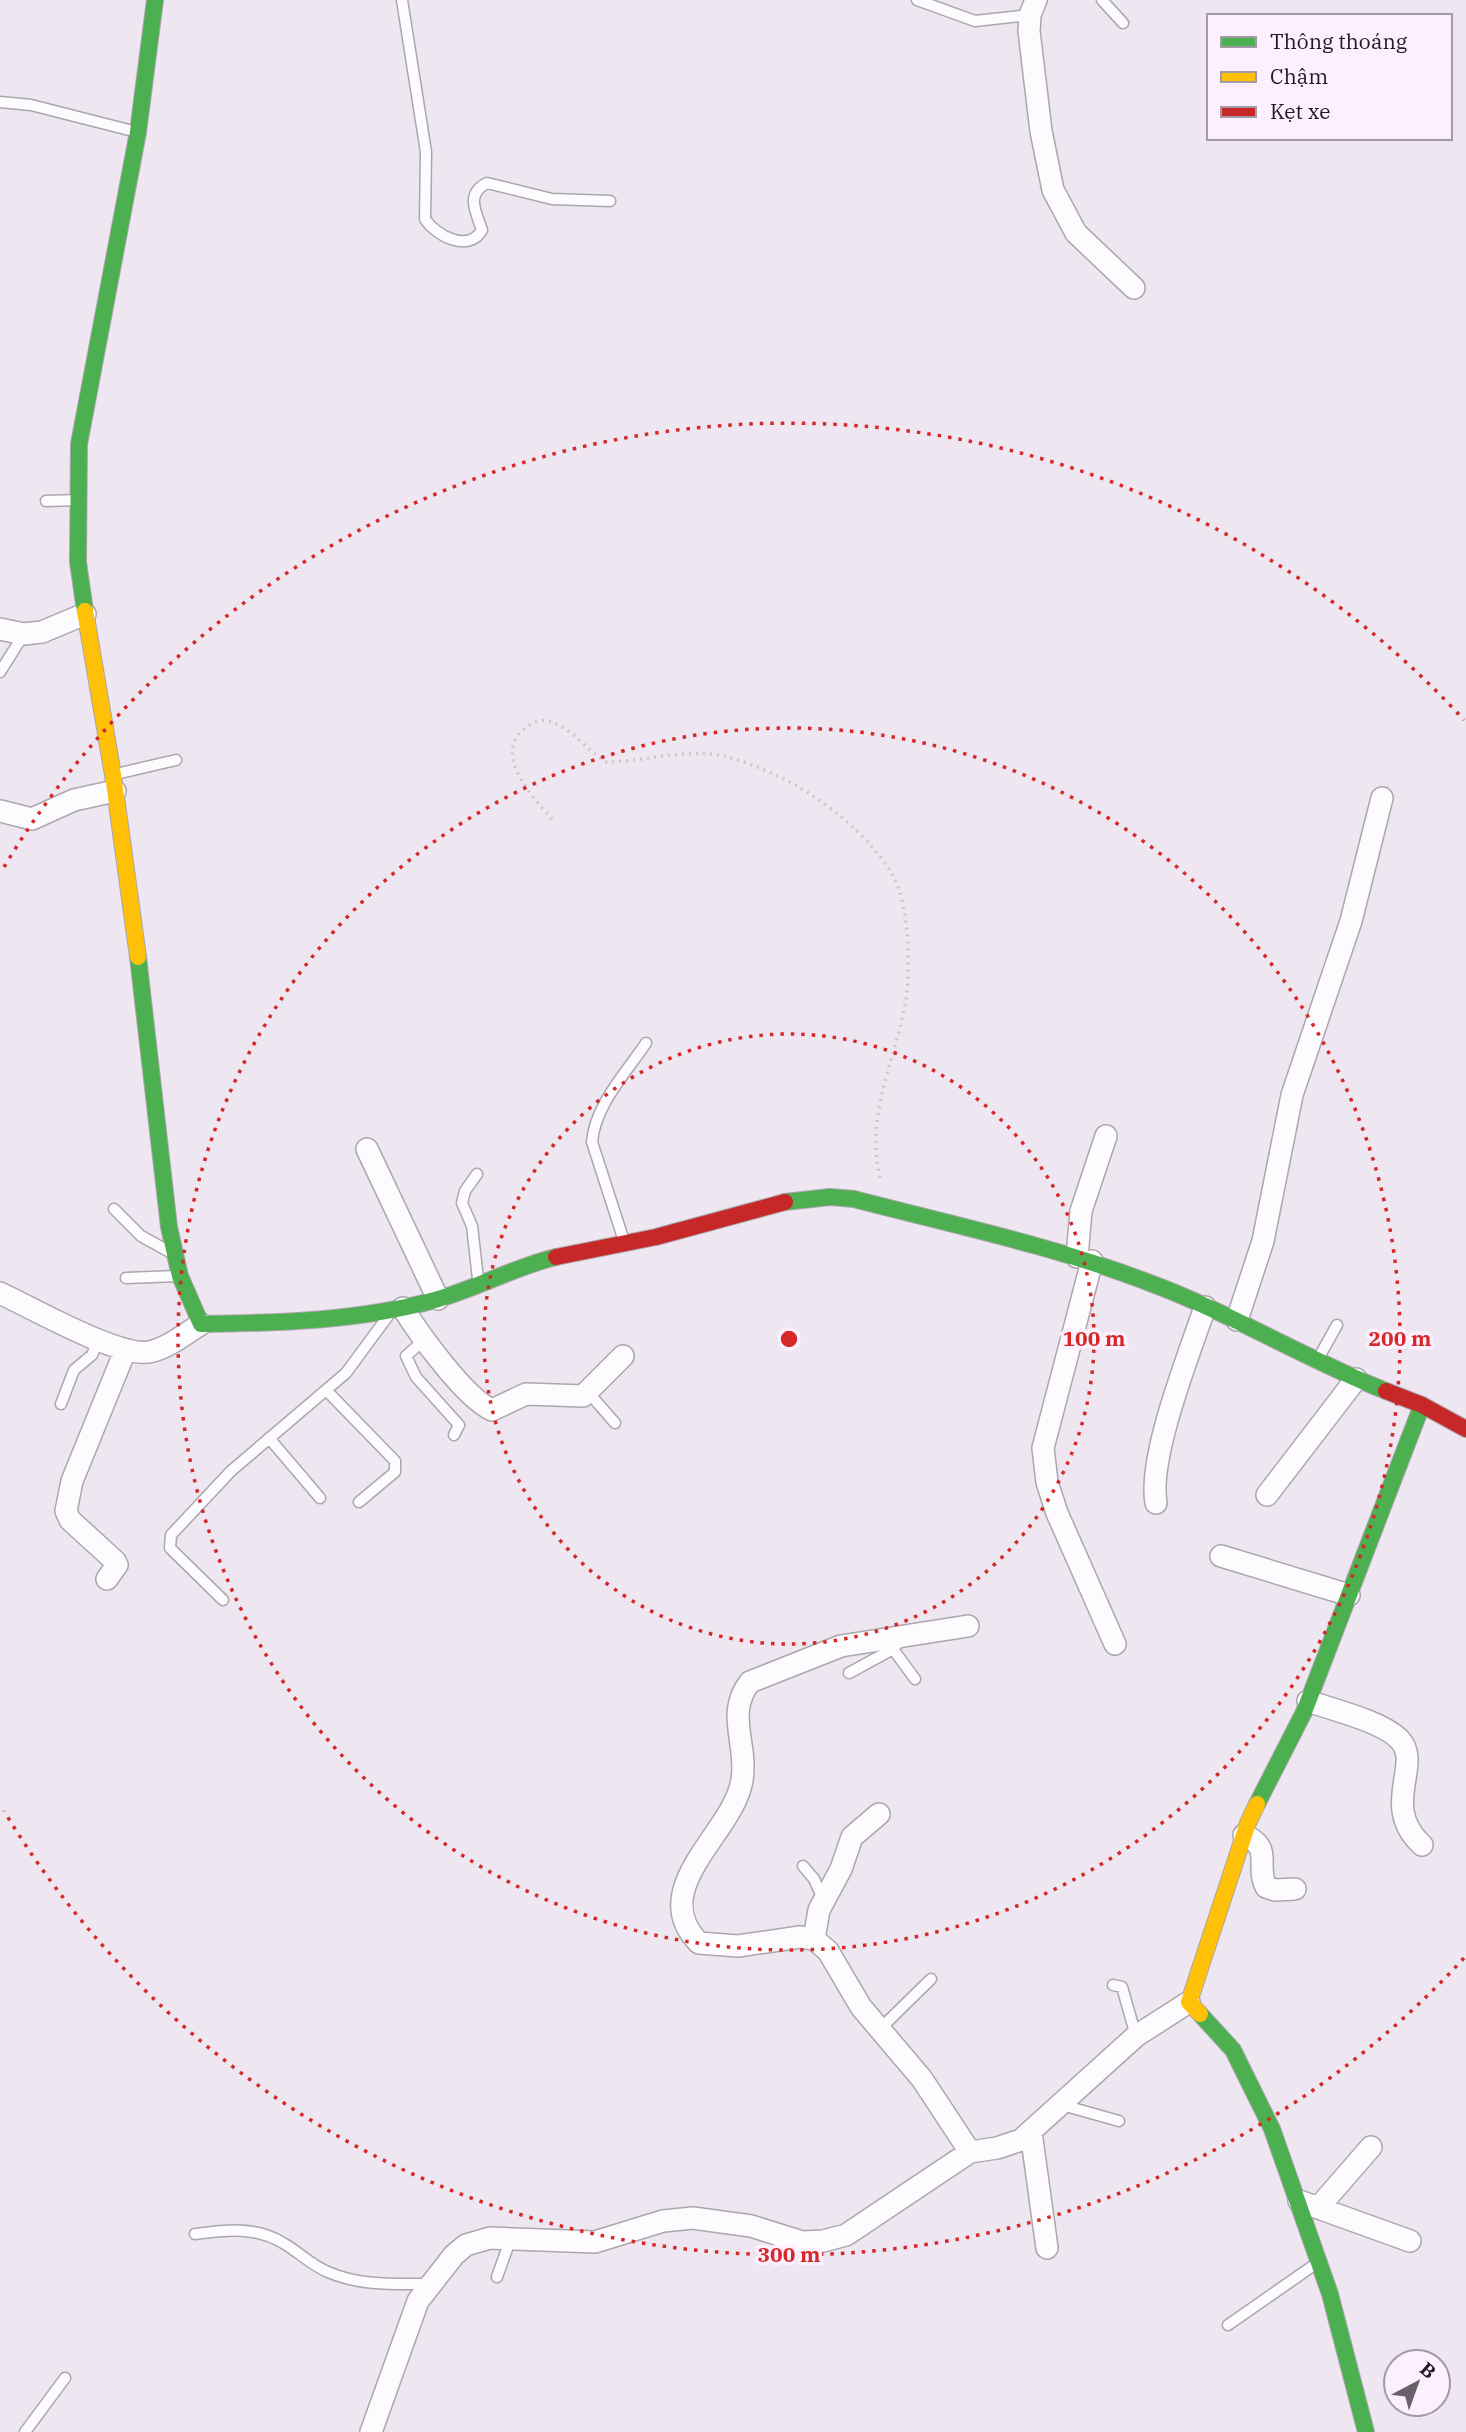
<svg xmlns="http://www.w3.org/2000/svg" width="1466" height="2432" viewBox="0 0 1466 2432" font-family="'IBM Plex Serif',serif">
  <rect width="100%" height="100%" fill="#eee6f0"/>
  <g fill="none" stroke-linecap="round" stroke-linejoin="round">
    <defs>
      <path id="lane" d="M402,0L426,152L425,219C436,236 469,253 482,230C476,212 465,194 487,183L552,199L610,201
        M917,0L975,21L1030,15
        M1102,0L1123,23
        M0,102L31,105L137,132
        M46,501L78,500
        M0,672L24,634
        M116,774L176,760
        M477,1174L465,1191L462,1203L472,1226L478,1279
        M114,1209L141,1236L170,1252
        M624,1241L592,1142C595,1105 626,1073 646,1043
        M126,1278L177,1276
        M424,1340L406,1356L416,1377L459,1425L454,1435
        M1318,1359L1337,1325
        M326,1390L395,1461V1472L359,1502
        M588,1392L615,1423
        M61,1404L74,1370L92,1355L99,1339
        M269,1438L320,1498
        M223,1600L170,1548L171,1535L231,1471L346,1373L388,1316
        M893,1649L915,1679
        M849,1673L893,1649L902,1639
        M803,1866L814,1879L823,1899
        M1113,1985L1122,1987L1136,2036
        M880,2029L931,1979
        M1062,2105L1119,2121
        M195,2234C226,2230 255,2226 283,2243C299,2252 311,2265 328,2272C360,2286 395,2284 429,2284
        M497,2277L511,2238
        M1228,2325L1317,2263
        M25,2432L65,2378"/>
      <path id="street" d="M1036,0L1030,15L1029,31L1041,131L1053,190L1076,233L1134,288
        M0,629L24,634L42,632L85,614
        M0,811L32,819L74,800L115,791
        M367,1149L438,1299
        M1077,1257L1081,1211L1106,1136
        M1092,1261L1043,1448L1047,1482L1057,1513L1115,1644
        M0,1293C32,1308 118,1357 149,1352C168,1348 185,1334 201,1324
        M403,1308C419,1334 465,1398 492,1410L526,1394L583,1396L623,1356
        M1237,1320L1263,1241L1292,1095L1351,921L1382,798
        M1267,1495L1356,1379
        M1156,1503C1148,1456 1189,1355 1205,1307
        M1221,1556L1349,1595
        M107,1579L117,1565L115,1561L70,1520L66,1511L72,1481L125,1351
        M968,1626L841,1646L750,1682C725,1713 748,1744 742,1780C734,1833 645,1888 699,1943L738,1946L800,1937L814,1939L828,1951L861,2007L922,2079L970,2152
        M1308,1701C1333,1710 1381,1721 1399,1739C1424,1764 1379,1805 1422,1845
        M1244,1835C1274,1848 1255,1865 1266,1887L1275,1890L1295,1889
        M814,1939L819,1910L841,1869L852,1837L879,1814
        M1031,2132L1047,2248
        M1299,2201L1410,2241
        M1318,2208L1371,2147
        M371,2432L418,2301L454,2255L466,2245L490,2238L595,2242L663,2221L693,2218L751,2226L802,2242L823,2241L846,2235L970,2152L997,2148L1021,2140L1136,2036L1189,2002"/>
      <path id="fast" d="M85,611L78,562L79,444L138,132L155,0
        M138,957L169,1227L180,1276L201,1324C279,1323 359,1321 435,1300C476,1289 514,1267 556,1257
        M785,1202L830,1197L854,1199C953,1225 1054,1246 1150,1283C1231,1313 1305,1359 1386,1391
        M1257,1804L1304,1712L1422,1405
        M1200,2014L1233,2050L1272,2129L1330,2294L1366,2432"/>
      <path id="slow" d="M85,611L113,775L138,957
        M1200,2014L1189,2002L1248,1823L1257,1804"/>
      <path id="jam" d="M556,1257L656,1237L785,1202
        M1386,1391L1422,1405L1466,1429"/>
    </defs>
    <use href="#lane" stroke="#aca6ad" stroke-width="13"/>
    <use href="#street" stroke="#aca6ad" stroke-width="24"/>
    <use href="#fast" stroke="#aca6ad" stroke-width="18"/>
    <use href="#slow" stroke="#aca6ad" stroke-width="18"/>
    <use href="#jam" stroke="#aca6ad" stroke-width="18"/>
    <path stroke="#cbc8cb" stroke-width="3.5" stroke-dasharray="2 5" stroke-linecap="butt" d="M552,819C534,799 493,756 523,730C530,724 539,719 548,721C570,726 586,750 606,762C644,762 689,747 727,757C789,773 859,819 892,874C910,903 911,972 905,1005C894,1064 864,1119 881,1181"/>
    <use href="#lane" stroke="#fcfbfd" stroke-width="10"/>
    <use href="#street" stroke="#fcfbfd" stroke-width="21"/>
    <use href="#fast" stroke="#4caf50" stroke-width="16"/>
    <use href="#slow" stroke="#ffc107" stroke-width="16"/>
    <use href="#jam" stroke="#c62828" stroke-width="16"/>
  </g>
  <g fill="none" stroke="#d62828" stroke-width="3.5" stroke-dasharray="3.5 7">
    <circle cx="789" cy="1339" r="305"/>
    <circle cx="789" cy="1339" r="611"/>
    <path d="M1464 1958A916 916 0 0 1 4 1811M4 867A916 916 0 0 1 1464 720"/>
  </g>
  <circle cx="789" cy="1339" r="10" fill="#d62828" stroke="#fcf0ff" stroke-width="3.5"/>
  <g font-size="21" text-anchor="middle" font-weight="bold" fill="#d62828" stroke="#fcf0ff" stroke-width="7" stroke-linejoin="round" paint-order="stroke">
    <text x="1094" y="1346">100 m</text>
    <text x="1400" y="1346">200 m</text>
    <text x="789" y="2262">300 m</text>
  </g>
  <rect x="1207" y="14" width="245" height="126" fill="#fcf0ff" stroke="#a49aa6" stroke-width="2"/>
  <rect x="1221" y="37" width="35" height="10" fill="#4caf50" stroke="#a49aa6" stroke-width="2"/>
  <text x="1270" y="49" font-size="21" fill="#201a21">Thông thoáng</text>
  <rect x="1221" y="72" width="35" height="10" fill="#ffc107" stroke="#a49aa6" stroke-width="2"/>
  <text x="1270" y="84" font-size="21" fill="#201a21">Chậm</text>
  <rect x="1221" y="107" width="35" height="10" fill="#c62828" stroke="#a49aa6" stroke-width="2"/>
  <text x="1270" y="119" font-size="21" fill="#201a21">Kẹt xe</text>
  <g transform="translate(1417 2383) rotate(41)"><circle r="33" fill="#fcf0ff" stroke="#a49aa6" stroke-width="2"/>
  <path d="M0-5L12 26L0 18L-12 26Z" fill="#686169"/>
  <text y="-10" font-size="19" font-weight="bold" text-anchor="middle" fill="#201a21">B</text>
  </g>
</svg>
